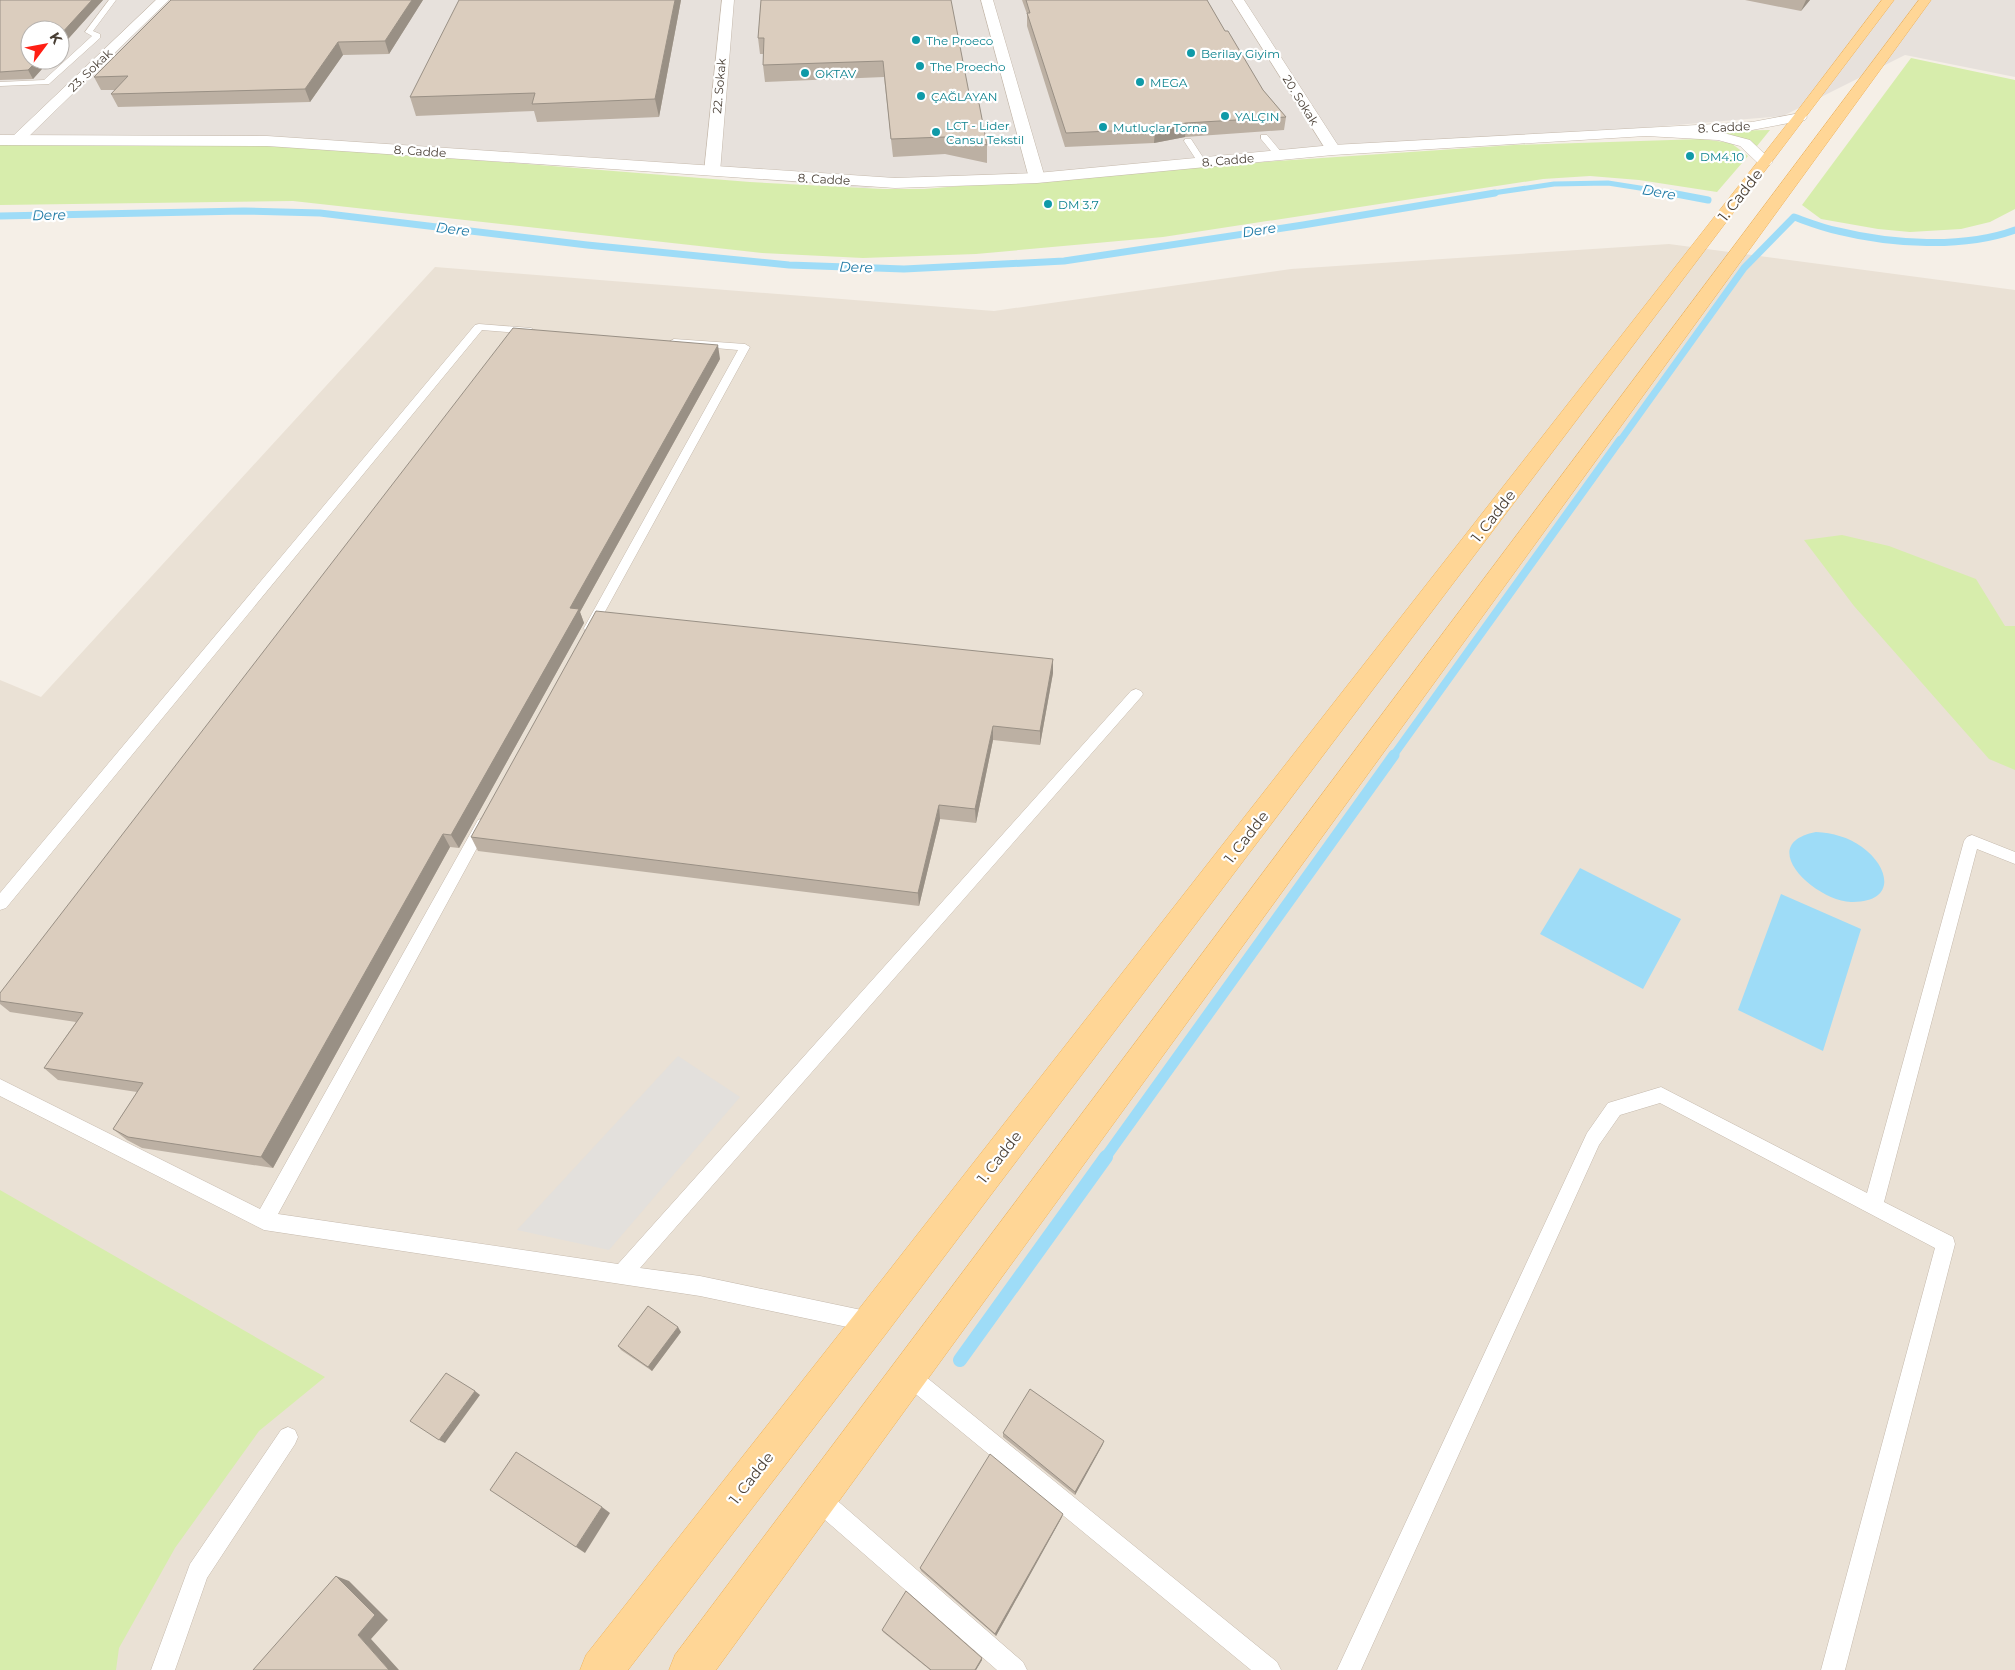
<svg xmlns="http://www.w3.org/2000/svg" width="2015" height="1670" viewBox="0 0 2015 1670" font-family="Montserrat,sans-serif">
  <rect width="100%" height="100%" fill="#f5efe7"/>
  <path fill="#eae1d5" d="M1669,244L2015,290V1670H0V680L41,697L435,267L994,311L1291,269Z"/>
  <path fill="#e7e1dc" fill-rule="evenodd" d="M0,0H2015V77L1905,55L1783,116L1330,154L865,188L265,140L0,144ZM30,30H60V60H30Z"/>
  <path fill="#d7edac" d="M1911,58L2015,80V209L1990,222L1961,229L1910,232L1878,229L1821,219L1802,205Z
    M1770,130L1757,146L1716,131Z
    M1702,139L1731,143L1748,156L1717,192L1639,180L1590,176L1543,179L1163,237L976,254L863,258L762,253L293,201L0,205V145L263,143L750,182L883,189H924L1160,169L1514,145Z
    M1842,535L1889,546L1976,579L2005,626H2015V770L1989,759L1854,606L1804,540Z
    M0,1190L325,1377L259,1431L175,1548L119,1648L116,1670H0Z"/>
  <path fill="#e3e0dc" d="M678,1056L740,1097L609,1250L517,1230Z"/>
  <path fill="#9edcf7" d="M1816,832C1833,833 1848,837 1862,847C1891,868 1896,903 1851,902C1815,901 1754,844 1816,832Z
    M1580,868L1681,919L1643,989L1540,934Z
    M1781,894L1861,929L1823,1051L1738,1010Z"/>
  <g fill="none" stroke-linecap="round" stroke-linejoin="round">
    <path stroke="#9edcf7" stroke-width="5" d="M1486,194L1554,184L1608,183L1678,194"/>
    <path stroke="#9edcf7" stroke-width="7" d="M1671,193L1708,200
      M0,216L244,211L320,213L587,245L789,265L904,269L1064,261L1303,225L1495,193
      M1620,441L1744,268L1794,217C1808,222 1823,228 1838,231C1891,244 1963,249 2015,230"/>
    <path stroke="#9edcf7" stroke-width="8" d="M1393,756L1620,440"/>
    <path stroke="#9edcf7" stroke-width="11" d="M1105,1158L1394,755"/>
    <path stroke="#9edcf7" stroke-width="14" d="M960,1360L1106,1157"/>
    <defs>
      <path id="service" d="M109,0H116L93,31L100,34V38L49,84L0,86V82L44,80L92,36L85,32Z
        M1261,135H1267L1282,153V157H1276L1261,139Z
        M1185,139H1191L1206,162L1205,164H1199L1184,141Z
        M479,324L531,328L536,331L531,334L482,330L6,908L0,910V893L475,325Z
        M674,339L745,344L750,347L596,628L595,631H585L584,628L738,350L670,344L669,342Z
        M1136,689L1141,691L1143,694L1141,697L640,1268L700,1276L871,1312L878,1315L881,1322L878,1329L871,1332L700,1296L264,1230L0,1096V1079L260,1209L478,820L483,818L488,820L490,824L278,1214L618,1264L1131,691Z
        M1972,835L2015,852V864L1977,849L1884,1202L1953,1237L1955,1244L1845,1670H1821L1935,1248L1660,1103L1620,1115L1599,1145L1361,1670H1337L1587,1133L1608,1103L1661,1087L1867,1193L1964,841L1967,837Z
        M908,1365L915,1368L1277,1662L1281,1670H1251L901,1382L898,1375L901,1368Z
        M288,1427L295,1430L298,1437L295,1444L207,1578L175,1670H151L190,1564L281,1430Z
        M817,1487L825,1490L1023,1662L1027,1670H997L809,1506L806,1498L809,1490Z"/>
      <path id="minor" d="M156,0H169L23,142H13L10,139L13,136Z
        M722,0H734L720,172L718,175H706L704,172Z
        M981,0H993L1045,178L1043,181H1031L1029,178Z
        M1232,0H1244L1341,150L1338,153H1328Z"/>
      <path id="tertiary" d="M1800,113L1805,114L1807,117L1805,120L1752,130L1716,131L1750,140L1773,162L1770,165H1760L1740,146L1718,140L1646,136L1333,155L1037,183L895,188L267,146L0,145V135L267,136L895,178L1037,173L1333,145L1752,122Z"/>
      <path id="primary" d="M1882,0H1894L885,1335L628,1670H580L586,1655L859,1309L1795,114Z
        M1919,0H1931L716,1670H669L675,1655Z"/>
    </defs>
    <use href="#service" stroke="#c5b9ac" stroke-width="1"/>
    <use href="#minor" stroke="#c5b9ac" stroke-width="1"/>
    <use href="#tertiary" stroke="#c5b9ac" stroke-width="1"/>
    <use href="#primary" stroke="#efb35b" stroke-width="1"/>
    <use href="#service" fill="#fff" fill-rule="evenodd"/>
    <use href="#minor" fill="#fff" fill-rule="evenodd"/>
    <use href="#tertiary" fill="#fff" fill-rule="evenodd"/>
    <use href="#primary" fill="#ffd696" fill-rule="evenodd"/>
  </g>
  <path fill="#bcb0a3" d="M0,0H103L60,48L30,60H50L33,79L0,80Z
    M423,0L389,54L343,55L310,102L118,107L111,94L115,90H101L94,77Z
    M681,0L659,117L537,122L534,111L416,116L410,97Z
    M761,0L970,98L987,145V163L945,154L893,157L884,77L765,82L763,65V54H760L758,38Z
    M1022,0H1207L1225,31L1263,90L1286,117L1284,130L1185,137L1154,143L1065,147L1027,26V14Z
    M1745,0H1810L1801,11Z
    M720,359L580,612L584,623L459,848L450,847L273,1168L142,1148L127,1140L113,1129L137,1092L58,1080L44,1068L76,1022L10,1012L0,1004V993Z
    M1053,659V673L1040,745L993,740L976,823L940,819L919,906L478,851L471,837Z
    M681,1332L652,1371L621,1350L618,1346Z
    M1003,1433L1103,1444L1075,1495L1003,1437Z
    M1062,1517L996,1636L921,1571L920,1568Z
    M882,1630L982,1658V1660L976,1670H930L883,1632Z"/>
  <path fill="#999085" d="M92,0H103L60,48V35Z
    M412,0H423L389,54L385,41Z
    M675,0H681L659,117L655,99Z
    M1806,0H1810L1801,11Z
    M338,42L343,55L310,102L305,89Z
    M38,60H50L33,79L28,70Z
    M1186,123L1185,137L1154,143L1155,129Z
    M718,345L720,359L580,612L584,623L459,848L451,835L570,608Z
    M1053,659V673L1040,745V731Z
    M993,726V740L976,823L975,809Z
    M939,805L940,819L919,906L918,893Z
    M443,834L450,847L273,1168L261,1157Z
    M678,1327L681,1332L652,1371L648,1367Z
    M475,1391L480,1395L445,1443L439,1440Z
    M1104,1441L1103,1444L1075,1495V1492Z
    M602,1507L610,1513L585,1553L576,1547Z
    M1063,1514L1062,1517L996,1636L995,1634Z
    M336,1576L349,1581L388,1620L371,1639L399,1670H389L358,1635Z
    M982,1658V1660L976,1670H975Z"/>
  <path fill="#dbcdbe" stroke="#999085" d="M0,0H92L60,35V30H30V60H38L28,70L0,72Z
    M171,0H412L385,41L338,42L305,89L111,94L128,76L94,77Z
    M459,0H675L655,99L532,104L535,93L410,97Z
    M761,0H951L970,98H978L987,145L945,137L891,139L883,61L763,65L764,38H758Z
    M1026,0H1207L1225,31H1228L1263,90L1286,117L1186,123L1155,129L1066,133L1027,13H1030Z
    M513,328L718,345L570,608L579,609L451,835L443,834L261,1157L128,1137L113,1129L143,1083L44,1068L83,1013L0,1001V993Z
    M596,611L1053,659L1040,731L993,726L975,809L939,805L918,893L471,837Z
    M648,1306L678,1327L648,1367L618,1346Z
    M446,1373L475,1391L439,1440L410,1421Z
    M1030,1389L1104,1441L1075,1492L1003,1433Z
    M516,1452L602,1507L576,1547L490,1490Z
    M990,1454L1063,1514L995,1634L920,1568Z
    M336,1576L375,1615L358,1635L389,1670H253Z
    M906,1591L982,1658L975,1670H931L882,1630Z"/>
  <g fill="#0f9aa8" stroke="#fff" stroke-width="2">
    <circle cx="916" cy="40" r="5"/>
    <circle cx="1191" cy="53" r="5"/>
    <circle cx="920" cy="66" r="5"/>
    <circle cx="805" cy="73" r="5"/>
    <circle cx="1140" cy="82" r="5"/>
    <circle cx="921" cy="96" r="5"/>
    <circle cx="1225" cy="116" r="5"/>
    <circle cx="1103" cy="127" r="5"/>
    <circle cx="936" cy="132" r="5"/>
    <circle cx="1690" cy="156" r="5"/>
    <circle cx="1048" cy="204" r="5"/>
  </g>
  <g text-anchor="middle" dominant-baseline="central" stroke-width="4.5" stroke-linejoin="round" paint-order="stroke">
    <g font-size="12" fill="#0d838f" stroke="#fff" text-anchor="start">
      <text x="926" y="40">The Proeco</text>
      <text x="1201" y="53">Berilay Giyim</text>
      <text x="930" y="66">The Proecho</text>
      <text x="815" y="73">OKTAV</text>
      <text x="1150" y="82">MEGA</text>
      <text x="931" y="96">ÇAĞLAYAN</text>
      <text x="1235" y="116">YALÇIN</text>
      <text x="946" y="125">LCT - Lider<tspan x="946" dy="14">Cansu Tekstil</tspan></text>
      <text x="1113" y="127">Mutluçlar Torna</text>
      <text x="1700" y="156">DM4.10</text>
      <text x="1058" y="204">DM 3.7</text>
    </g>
    <g font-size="12" fill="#493f35" stroke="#fff">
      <text transform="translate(90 70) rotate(-44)">23. Sokak</text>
      <text transform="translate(719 86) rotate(-85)">22. Sokak</text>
      <text transform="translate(1301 100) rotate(58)">20. Sokak</text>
      <text transform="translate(1724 127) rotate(-3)">8. Cadde</text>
      <text transform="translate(420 151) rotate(4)">8. Cadde</text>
      <text transform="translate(1228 160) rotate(-5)">8. Cadde</text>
      <text transform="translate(824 179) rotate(3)">8. Cadde</text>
    </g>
    <g font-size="14" font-style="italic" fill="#217ba6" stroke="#fff">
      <text transform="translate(1659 192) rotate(10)">Dere</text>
      <text transform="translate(49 215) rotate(-1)">Dere</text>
      <text transform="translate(453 229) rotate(7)">Dere</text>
      <text transform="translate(1259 230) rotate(-9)">Dere</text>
      <text transform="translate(856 267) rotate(2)">Dere</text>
    </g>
    <g font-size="15" fill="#493f35" stroke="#fff">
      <text transform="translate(1740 195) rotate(-52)">1. Cadde</text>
      <text transform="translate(1493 516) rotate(-52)">1. Cadde</text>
      <text transform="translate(1246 837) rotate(-52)">1. Cadde</text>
      <text transform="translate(999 1157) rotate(-52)">1. Cadde</text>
      <text transform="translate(751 1478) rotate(-52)">1. Cadde</text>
    </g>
  </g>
  <g transform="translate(45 45) rotate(58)"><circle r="24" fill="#ffffff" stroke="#b6b2ae"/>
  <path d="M0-4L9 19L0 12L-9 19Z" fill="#ff1f14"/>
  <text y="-8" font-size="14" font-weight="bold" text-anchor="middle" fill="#493f35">K</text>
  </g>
</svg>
